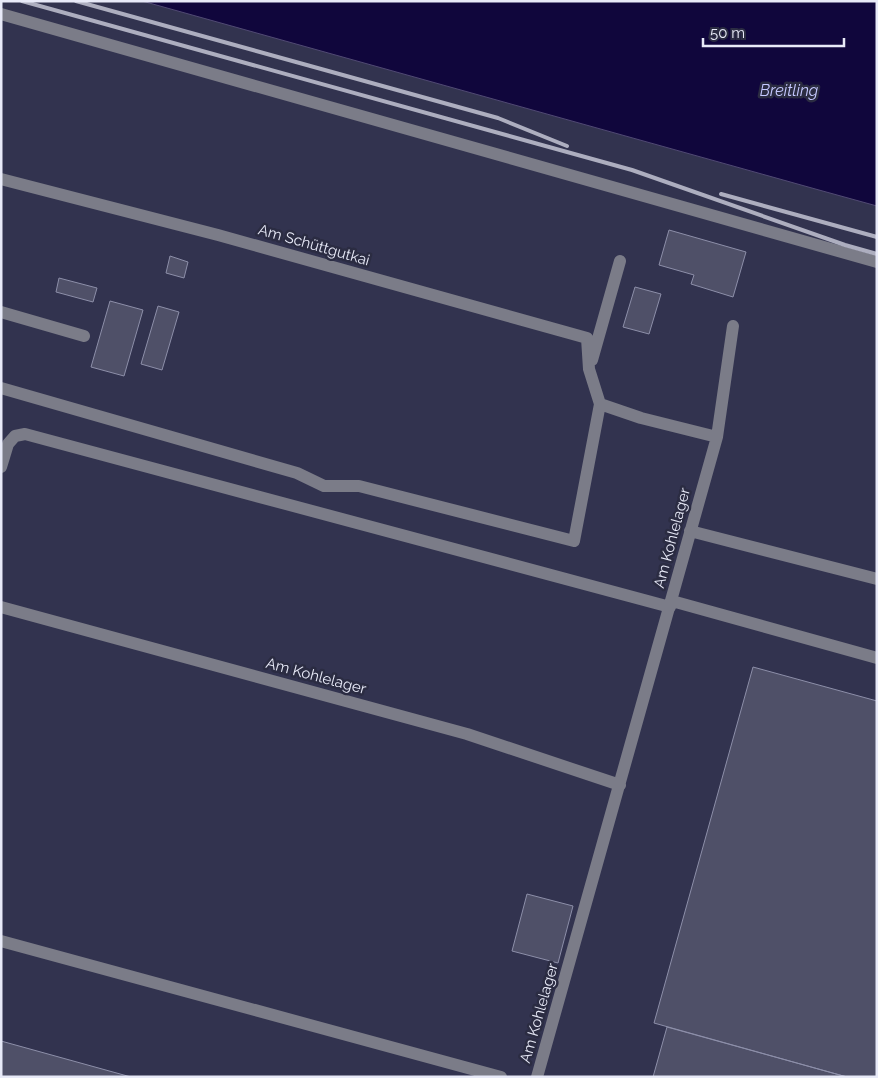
<svg xmlns="http://www.w3.org/2000/svg" width="878" height="1078" viewBox="0 0 878 1078" font-family="Raleway,sans-serif">
  <rect width="100%" height="100%" fill="#2b2c42"/>
  <path fill="#32334f" d="M1,1H142L877,206V1077H1Z"/>
  <path fill="#10063c" stroke="#514a74" d="M142,1H877V206L819,190Z"/>
  <path fill="#4f5068" stroke="#8d8fa9" d="M669,230L746,252L733,297L691,284L694,275L659,265Z
    M170,256L188,262L184,278L166,273Z
    M59,278L97,288L93,302L56,292Z
    M635,287L661,294L649,334L623,327Z
    M110,301L143,310L124,376L91,367Z
    M158,306L179,312L162,370L141,364Z
    M753,667L877,701V1077H847L654,1023Z
    M527,894L573,906L558,963L512,951Z
    M667,1027L847,1077H653Z
    M1,1041L131,1077H1Z"/>
  <g fill="none" stroke-linecap="round" stroke-linejoin="round">
    <path stroke="#7b7c88" stroke-width="12" d="M1,14L877,262
      M1,179L218,235L587,338L589,369L600,404L641,418L717,437
      M1,312L84,336
      M592,360L620,261
      M1,388L297,473L324,486H359L574,541L600,404
      M1,467L8,444L15,436L25,434L670,607
      M690,531L877,579
      M672,601L877,658
      M1,607L467,734L620,785
      M1,941L501,1077
      M537,1077L717,437L733,326"/>
    <path stroke="#adaebf" stroke-width="4" d="M22,1L632,170L845,245L877,254
      M76,1L498,118L567,146
      M721,194L877,237"/>
  </g>
  <g text-anchor="middle" dominant-baseline="central" stroke-width="5" stroke-linejoin="round" paint-order="stroke">
    <g font-size="15" fill="#e8eaf8" stroke="#2b2c42">
      <text transform="translate(314 245) rotate(16)">Am Schüttgutkai</text>
      <text transform="translate(672 538) rotate(-75)">Am Kohlelager</text>
      <text transform="translate(316 676) rotate(15)">Am Kohlelager</text>
      <text transform="translate(539 1013) rotate(-74)">Am Kohlelager</text>
    </g>
    <g font-size="16" font-style="italic" fill="#c5c8ff" stroke="#2b2c42">
      <text x="789" y="90">Breitling</text>
    </g>
  </g>
  <rect width="878" height="1078" fill="none" stroke="#e8eaf8" stroke-width="5"/>
  <path d="M703 38v8h141v-8" fill="none" stroke="#e8eaf8" stroke-width="2.5"/>
  <text x="710" y="38" font-size="15" fill="#e8eaf8" stroke="#2b2c42" stroke-width="4" paint-order="stroke">50 m</text>
</svg>
